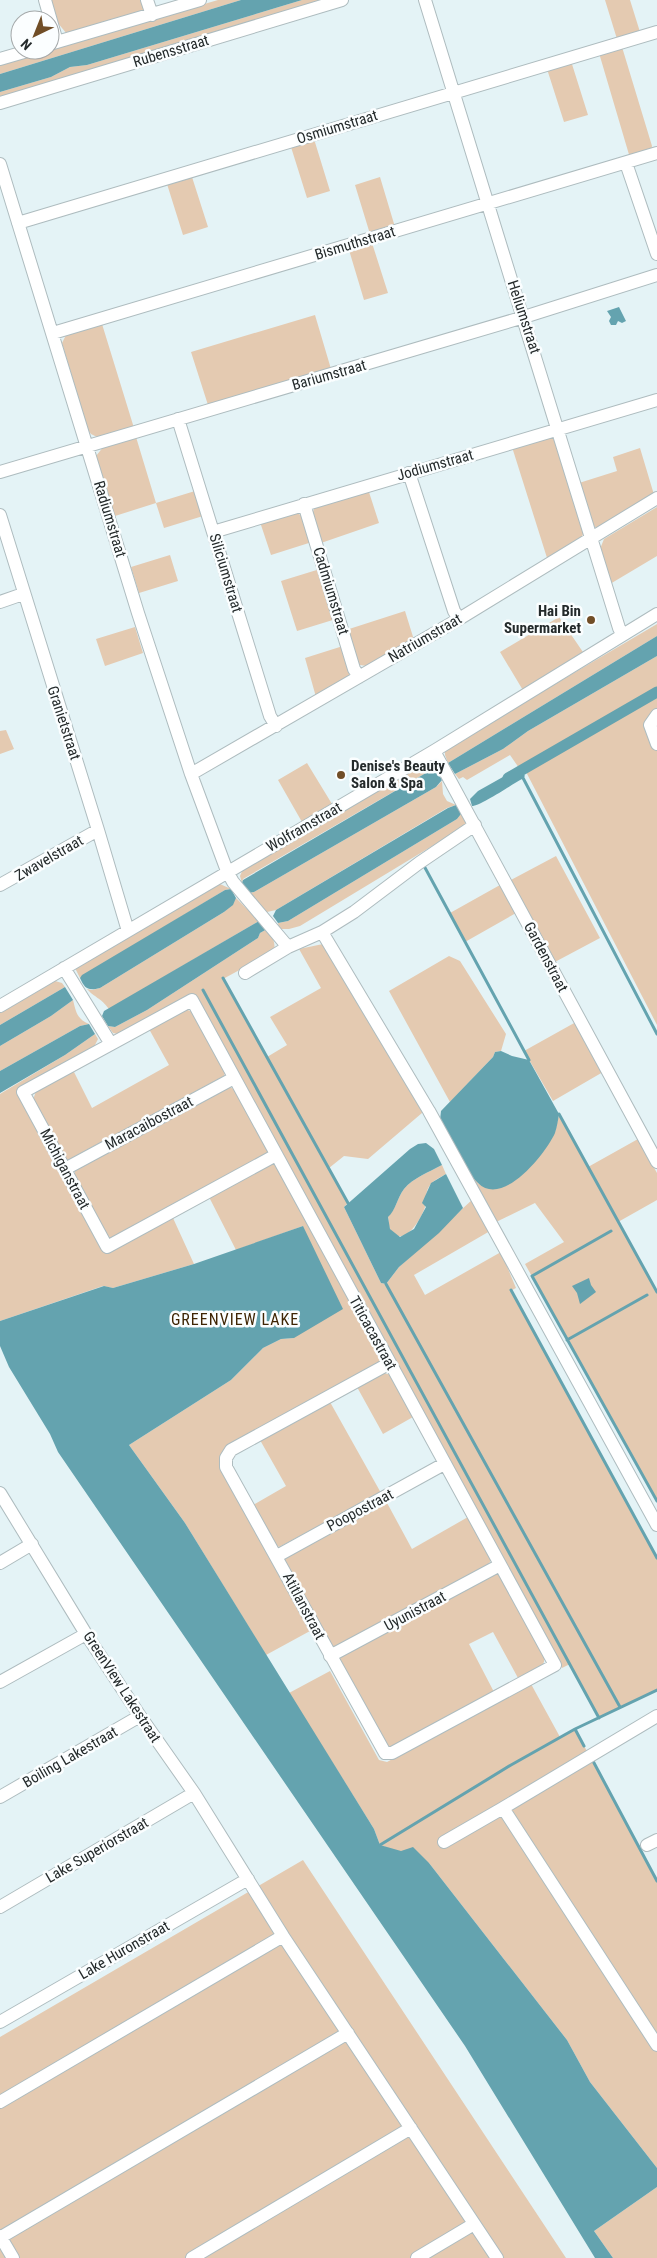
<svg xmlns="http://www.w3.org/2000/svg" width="657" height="2258" viewBox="0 0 657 2258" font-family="'Roboto Condensed',sans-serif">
  <rect width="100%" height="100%" fill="#e4f3f6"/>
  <path fill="#e4cab1" d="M50,0H143L144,9L140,13L67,34L57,22Z
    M218,0H241L0,74V64Z
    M302,0H326L0,98V92L51,77L70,67L87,65Z
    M605,0H630L640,32L617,39Z
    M622,47L652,146L651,150L630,158L599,53Z
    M571,61L588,115L564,122L547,69Z
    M314,139L330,191L307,198L291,147Z
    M192,177L208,227L183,235L167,184Z
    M380,177L395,227L370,234L355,185Z
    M372,243L388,293L364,300L349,250Z
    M315,315L331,369L208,405L191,352Z
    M102,324L134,428L99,438L91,434L88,430L62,343L66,335Z
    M136,437L156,503L195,491L203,516L164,528L156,503L115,516L96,456L104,446Z
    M546,437L553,439L557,443L584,531L582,537L548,561L512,447Z
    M640,448L655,498L598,528L593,526L579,483L617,471L613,457Z
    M368,489L379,523L321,543L312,515L315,506Z
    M657,507V556L610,584L600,549L604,539Z
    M297,513L302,516L312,542L271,555L260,522Z
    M170,555L178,581L139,593L131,567Z
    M320,569L336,619L297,631L281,581Z
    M405,611L414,640L367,666L360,665L357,661L346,630Z
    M559,617L585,655L524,692L500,652Z
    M657,624V636L448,763L445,755V749Z
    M135,627L143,653L105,666L96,639Z
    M343,646L350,669L349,676L316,697L305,658Z
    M657,656V710L652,715L657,750V1025L524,768H519L510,755L467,780L463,777L459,779L455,774L503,749L528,731Z
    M6,730L14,749L0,754V731Z
    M307,763L332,804L302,822L278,780Z
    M425,763L436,770H431L243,879L242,883L240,876L243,869Z
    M442,781L443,794L447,801L456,805L447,808L276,910L267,912L254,903L248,893L254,892L436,787Z
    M461,814L466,823L462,828L300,926L289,929H279L278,923L288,921L457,819Z
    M556,856L600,938L553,963L509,881Z
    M220,884L231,889L225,890L80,978L75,968Z
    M500,885L516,913L465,942L450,913Z
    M236,898L259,921L109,1009C100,997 95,998 87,989L92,990L100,988L224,912L232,905Z
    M267,929C272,936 276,942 274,951L223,979L267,1057L287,1045L270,1017L321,988L299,949L323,944L423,1109L422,1113L368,1159L344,1156L329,1168L348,1203L344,1207L381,1283L386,1284L399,1267L473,1199L490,1231L414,1275L425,1295L501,1252L516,1288L512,1290L657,1558V1690L599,1718L570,1664L562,1668L195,994L118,1034L113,1033L108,1026L115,1027L147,1010L258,938L260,933Z
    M449,956L460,961L506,1034L501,1051L495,1052L493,1057L450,1102L389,991Z
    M55,981L62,983L65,987L0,1025V1013Z
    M73,1000C76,1012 77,1019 89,1024L80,1026L0,1071V1046L51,1016Z
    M185,1009L193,1012L225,1073L224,1076L68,1160L66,1159L33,1100L36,1091L69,1072H74L92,1108L169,1065L149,1029Z
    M576,1022L603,1072L553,1101L524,1051Z
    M95,1034L98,1039L94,1047L18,1090L105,1252L173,1218L194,1264L113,1288L103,1286L0,1321V1094L65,1055Z
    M230,1087L235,1090L267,1148V1153L111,1238L106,1234L74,1176L75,1171L224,1088Z
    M559,1114L588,1167L638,1139L657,1173V1200L618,1222L657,1292V1501L525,1264L564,1242L535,1203L496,1222L471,1174L479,1184L555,1132Z
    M274,1163L277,1166L380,1356L379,1364L220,1463L310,1631L266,1655L185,1523L129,1445L231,1380L263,1348L281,1339L294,1338L303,1226L236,1250L209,1197Z
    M442,1165L446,1174C441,1177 434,1180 430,1185C424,1193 428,1199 425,1207C422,1217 407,1244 394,1234C388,1230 389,1223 388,1216C396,1210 397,1198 404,1189C413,1178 429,1172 442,1165Z
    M384,1373L391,1375L413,1417L383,1434L357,1387Z
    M330,1402L381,1493L279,1547L274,1544L253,1505L286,1486L260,1440Z
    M386,1501L412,1549L468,1517L490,1558V1562L486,1567L332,1648L284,1562V1558Z
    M497,1574L501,1576L544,1656V1662L542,1665L518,1678L493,1632L469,1644L494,1692L390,1747H386L338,1660L341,1656Z
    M330,1671L379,1760L387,1762L531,1684L560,1737L575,1729L657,1881V2168L590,2082L567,2040L429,1863L380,1845L374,1829L289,1693Z
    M303,1860L566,2258H0V2037Z
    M657,2187V2258H613L594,2231Z"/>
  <path fill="#64a3af" d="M241,0H302L87,65L70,67L51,77L0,92V74Z
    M619,307L626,321L622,323L618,321L616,325H611L609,321L611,317L607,311Z
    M657,636V656L528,731L503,749L455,774L448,763Z
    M519,768L525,776L522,779C511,785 480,806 472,806L470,799L478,791Z
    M431,770H436L442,780L436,787L254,892L248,893L242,883L243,880Z
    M456,805L461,814L457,819L288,921L278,923L273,916L276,910L448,808Z
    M231,889L236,898L233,905L224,912L100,988C88,991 85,989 80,978L82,975L225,890Z
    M259,921L267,929L260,933L258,938L147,1010L115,1027L108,1026L102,1016L104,1011Z
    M65,987L73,1000L51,1016L0,1046V1025Z
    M89,1024L95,1034L65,1055L0,1093V1071L80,1026Z
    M501,1051L512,1056L529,1060L559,1114C558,1120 557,1127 555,1133C546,1153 503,1208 478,1183C464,1170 450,1138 440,1120L441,1111L493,1057L495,1052Z
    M426,1143L434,1149L442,1165C429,1172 413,1178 404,1189C397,1198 396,1210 388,1217L390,1229L400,1237L414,1229L426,1207L422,1203L431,1183L446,1174L463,1208L439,1233L399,1267L386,1284L381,1283L344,1207L410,1149L418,1144Z
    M303,1226L343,1309L294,1338L281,1339L263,1348L231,1380L129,1445L185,1523L374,1829L380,1845L401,1851L413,1847L429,1863L567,2040L590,2082L657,2168V2187L594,2231L613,2258H595L465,2046L58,1452L50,1434L9,1367L0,1346V1321L104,1286L113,1288L194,1264Z
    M589,1278L591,1285L596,1292L580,1304L577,1293L572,1286Z"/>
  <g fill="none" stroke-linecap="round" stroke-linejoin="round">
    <path stroke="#64a3af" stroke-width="3" d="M522,776L657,1034
      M423,864L529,1060
      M223,978L348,1203
      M203,990L599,1718
      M559,1114L657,1292
      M611,1231L532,1276L657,1501
      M386,1284L620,1707
      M511,1290L657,1558
      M567,1340L647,1295
      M575,1729L584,1746
      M593,1761L657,1881
      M380,1845L511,1765L575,1729L657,1690"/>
    <path stroke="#64a3af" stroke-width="11" d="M508,778L657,692"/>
    <defs>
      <path id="minor" d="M45,0L57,42
        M147,0L152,15
        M425,0C489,209 554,419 619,628L622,634
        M50,44L200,0
        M0,59L31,50
        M0,103L342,0
        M626,163L657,254
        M0,164L138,613L191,774L227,871L233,882L288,947L322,932L429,1111L657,1525
        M18,223L657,32
        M53,333L657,153
        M178,419L270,716L276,726
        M0,472L524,317L657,275
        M409,473L454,611L459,619
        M304,504L354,669L359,677
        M0,515L98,830L128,931
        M213,532L657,400
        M0,602L23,594
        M657,715L650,725L657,744
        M434,751L657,1162
        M191,774L459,619L657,498
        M0,885L98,830
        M322,932L354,912L419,863L475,825
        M64,968L111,1044
        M245,973L288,947
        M0,1006L434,751L657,614
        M276,1155L107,1247L23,1092L192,1000L555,1665L392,1753H385L226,1467V1458L231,1450L390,1363
        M65,1169L234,1078
        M0,1493L86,1634L140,1716L194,1793L283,1936L497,2258
        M277,1556L444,1464
        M0,1563L32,1544
        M330,1656L500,1565
        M0,1682L86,1634
        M657,1716L503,1808L657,2045
        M0,1797L140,1716
        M444,1842L503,1808
        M647,1845L657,1840
        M0,1907L194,1793
        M0,2022L248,1879
        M0,2102L283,1936
        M0,2236L13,2258
        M1,2237L348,2033
        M192,2258L411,2128
        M417,2258L474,2224"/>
    </defs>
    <use href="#minor" stroke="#aebcbf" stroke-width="14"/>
    <use href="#minor" stroke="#fff" stroke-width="12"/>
  </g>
  <g fill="#714e27" stroke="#fbfeff" stroke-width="2">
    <circle cx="591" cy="620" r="5"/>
    <circle cx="341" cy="775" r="5"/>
  </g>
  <g text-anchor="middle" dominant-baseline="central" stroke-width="5" stroke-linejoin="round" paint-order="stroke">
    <g font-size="15" fill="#242a2b" stroke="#fbfeff">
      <text transform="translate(171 51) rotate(-17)">Rubensstraat</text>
      <text transform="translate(337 127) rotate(-17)">Osmiumstraat</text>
      <text transform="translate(355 243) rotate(-17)">Bismuthstraat</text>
      <text transform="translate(524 317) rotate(72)">Heliumstraat</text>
      <text transform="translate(329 375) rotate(-16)">Bariumstraat</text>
      <text transform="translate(435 465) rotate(-16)">Jodiumstraat</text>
      <text transform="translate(110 519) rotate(73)">Radiumstraat</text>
      <text transform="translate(226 573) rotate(73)">Siliciumstraat</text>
      <text transform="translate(331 591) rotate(73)">Cadmiumstraat</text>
      <text transform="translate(425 638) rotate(-30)">Natriumstraat</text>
      <text transform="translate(64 723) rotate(72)">Granietstraat</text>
      <text transform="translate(304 827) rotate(-30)">Wolframstraat</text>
      <text transform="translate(49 858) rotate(-30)">Zwavelstraat</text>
      <text transform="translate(546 957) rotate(62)">Gardenstraat</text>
      <text transform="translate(149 1123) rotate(-28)">Maracaibostraat</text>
      <text transform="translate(65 1169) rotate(62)">Michiganstraat</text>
      <text transform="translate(373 1333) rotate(61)">Titicacastraat</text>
      <text transform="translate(360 1510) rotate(-28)">Poopostraat</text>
      <text transform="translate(304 1606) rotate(62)">Atitlanstraat</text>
      <text transform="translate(415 1611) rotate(-28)">Uyunistraat</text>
      <text transform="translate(122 1687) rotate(57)">GreenView Lakestraat</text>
      <text transform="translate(70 1757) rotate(-30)">Boiling Lakestraat</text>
      <text transform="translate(97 1850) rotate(-30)">Lake Superiorstraat</text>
      <text transform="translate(124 1950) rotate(-30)">Lake Huronstraat</text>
    </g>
    <g font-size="15" font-weight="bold" fill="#242a2b" stroke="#fbfeff" text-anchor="end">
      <text x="581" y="611">Hai Bin<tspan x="581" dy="17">Supermarket</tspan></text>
      <text x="351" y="766" text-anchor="start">Denise's Beauty<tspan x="351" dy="17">Salon &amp; Spa</tspan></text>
    </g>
    <g font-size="16" letter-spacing="1" fill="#3f2504" stroke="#fbfeff">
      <text x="235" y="1319">GREENVIEW LAKE</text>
    </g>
  </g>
  <g transform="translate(35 35) rotate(223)"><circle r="24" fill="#fbfeff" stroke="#a5a9aa"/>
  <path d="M0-4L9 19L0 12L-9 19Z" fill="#714e27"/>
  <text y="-8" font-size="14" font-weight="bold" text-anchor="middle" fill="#242a2b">N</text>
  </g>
</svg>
